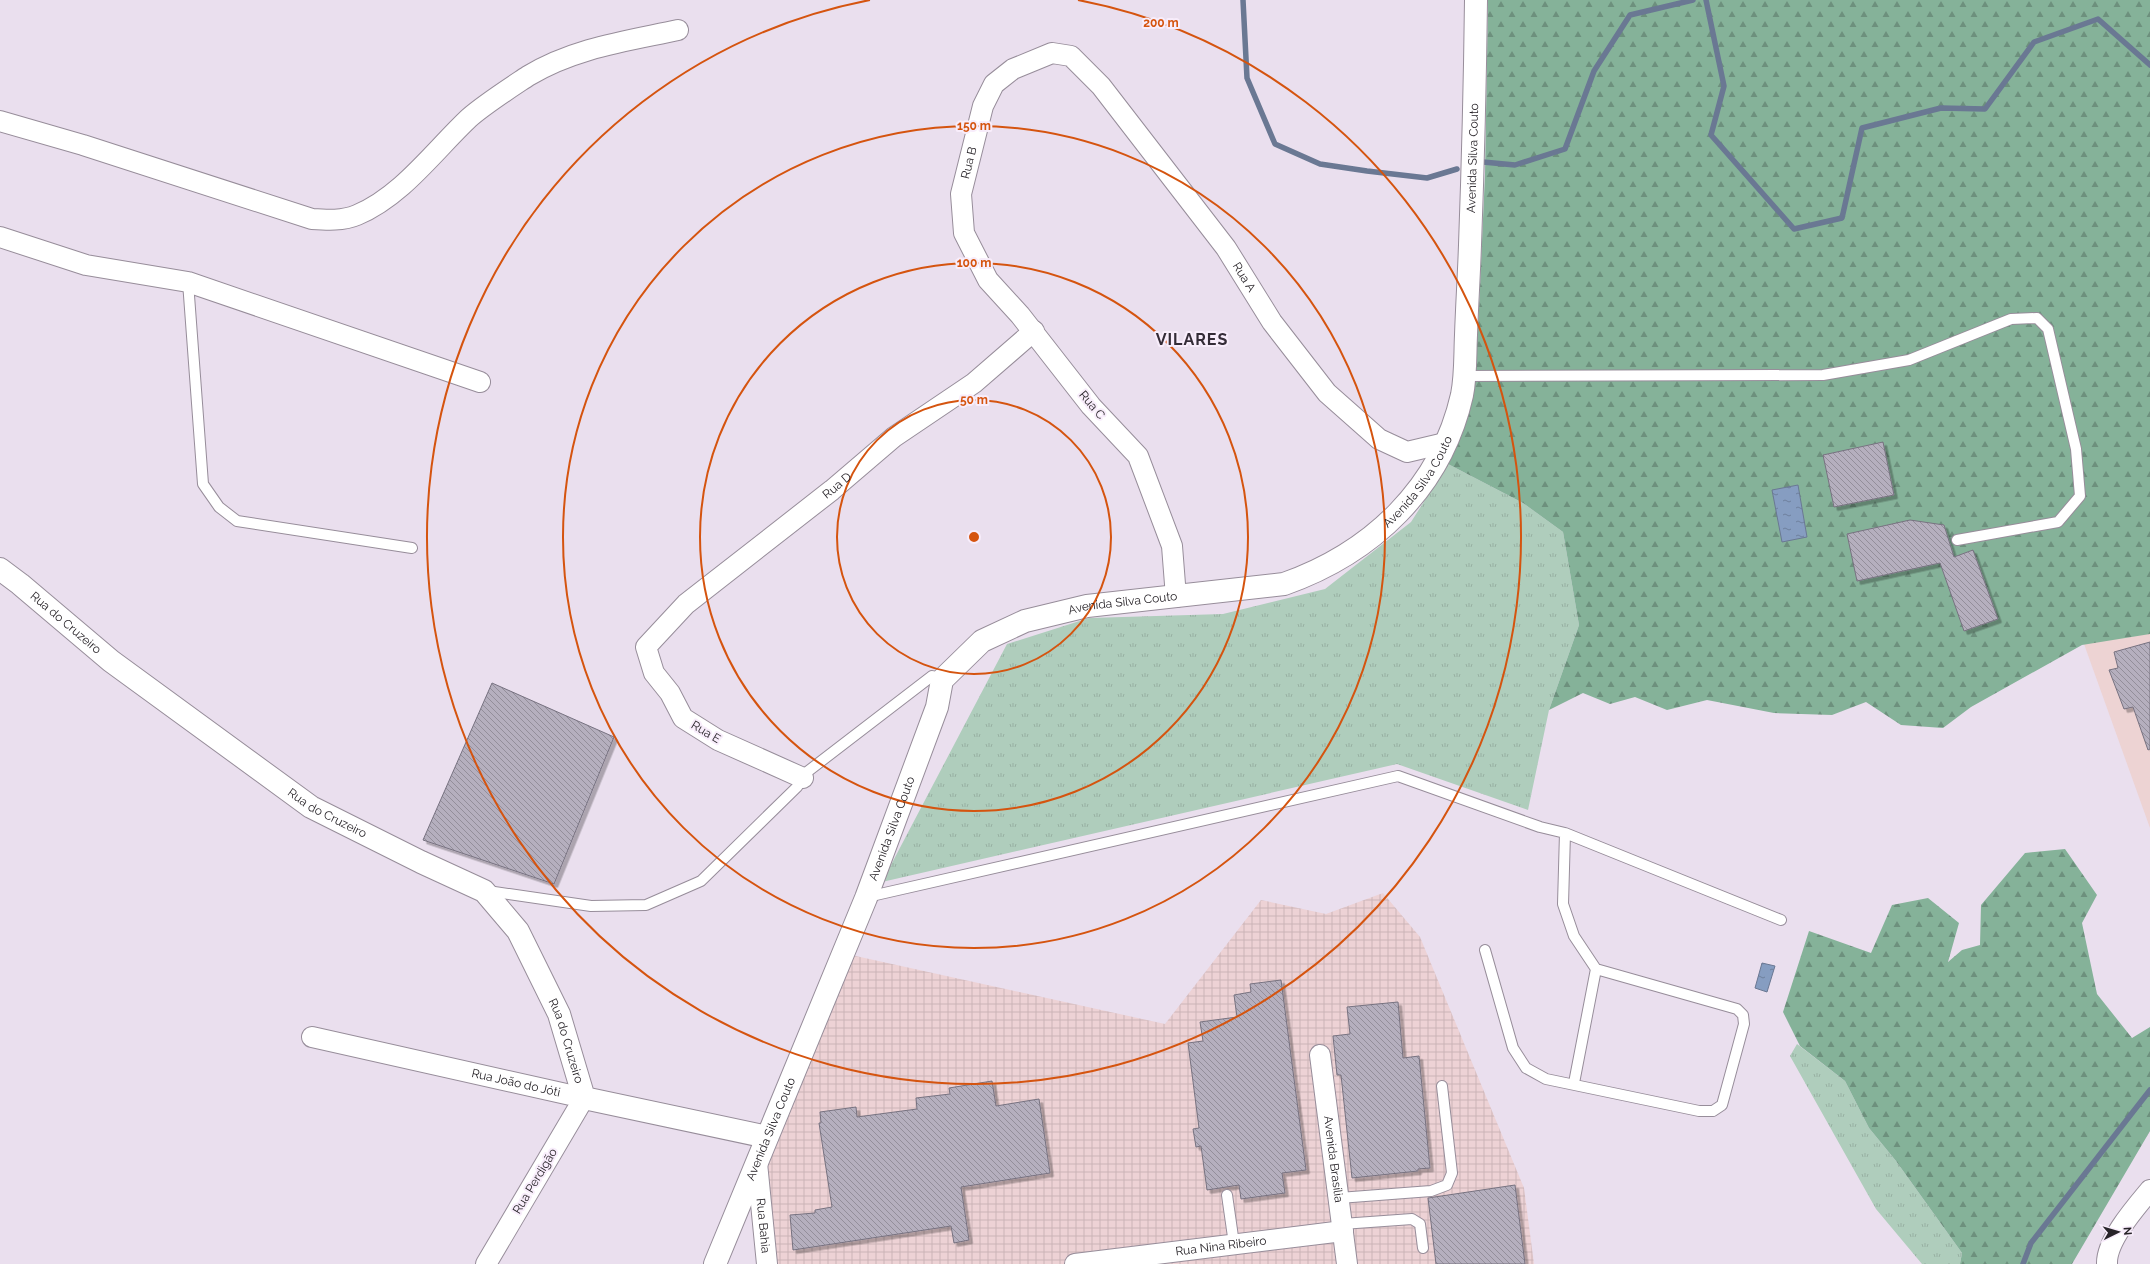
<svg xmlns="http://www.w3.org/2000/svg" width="2150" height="1264" viewBox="0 0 2150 1264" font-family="Raleway,sans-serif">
  <defs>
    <pattern id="industrial-grid" width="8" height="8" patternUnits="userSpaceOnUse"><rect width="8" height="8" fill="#edd2d5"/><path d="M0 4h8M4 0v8" fill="none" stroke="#cbb4b7"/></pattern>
    <pattern id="grass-tufts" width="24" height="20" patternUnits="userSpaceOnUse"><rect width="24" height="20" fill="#afcdbc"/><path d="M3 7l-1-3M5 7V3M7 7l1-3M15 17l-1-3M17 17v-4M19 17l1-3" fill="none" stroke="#97b0a2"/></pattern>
    <pattern id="forest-firs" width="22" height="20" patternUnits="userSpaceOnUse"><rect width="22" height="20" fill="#85b299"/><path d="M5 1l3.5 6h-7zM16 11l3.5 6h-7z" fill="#6d907d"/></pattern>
    <pattern id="water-ripples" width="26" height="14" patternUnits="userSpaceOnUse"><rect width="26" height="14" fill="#869dc1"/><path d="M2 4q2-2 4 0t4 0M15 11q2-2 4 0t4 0" fill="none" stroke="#6e809d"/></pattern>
    <pattern id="building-back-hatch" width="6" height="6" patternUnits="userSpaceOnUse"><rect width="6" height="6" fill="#b5afbe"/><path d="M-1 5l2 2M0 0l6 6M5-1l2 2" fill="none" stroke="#938e9a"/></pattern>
    <filter id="shadow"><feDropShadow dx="3.5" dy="3.5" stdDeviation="0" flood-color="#0004"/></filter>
  </defs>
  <rect width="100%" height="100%" fill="#eadfee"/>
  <path fill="url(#industrial-grid)" d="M1383,893L1420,937L1524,1188L1534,1264H772L757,1135L833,951L1165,1024L1261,900L1326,914Z"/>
  <path fill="#edd3d3" d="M2150,633V828L2084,644Z"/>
  <path fill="url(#grass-tufts)" d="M1448,464L1523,503L1563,532L1579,625L1549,710L1528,810L1397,764L882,882L1007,644L1089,618L1223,614L1325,589L1411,522Z
    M1797,1044L1845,1081L1869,1128L1896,1161L1962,1253L1960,1264H1922L1876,1209L1790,1056Z"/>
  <path fill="url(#forest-firs)" d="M1488,0H2150V634L2082,645L1971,707L1943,728L1901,725L1866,702L1832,715L1774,713L1707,700L1667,710L1635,697L1610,704L1583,693L1549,710L1579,625L1563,532L1523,503L1448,464L1473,396L1479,309L1485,174Z
    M2065,849L2097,895L2082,923L2097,994L2132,1038L2150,1027V1131L2072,1264H1960L1962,1253L1896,1161L1869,1128L1845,1081L1800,1046L1783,1012L1809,931L1871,953L1892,905L1928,898L1959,923L1948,962L1962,950L1980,945L1981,905L2025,853Z"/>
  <path fill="url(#water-ripples)" stroke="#6a7893" d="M1798,485L1807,537L1782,542L1772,490Z
    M1762,963L1775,966L1767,992L1755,988Z"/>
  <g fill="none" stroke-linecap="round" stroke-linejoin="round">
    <path stroke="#6a7893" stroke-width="5.5" d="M1243,0L1247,78L1275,144L1320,164L1367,171L1427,178L1457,169
      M1706,0L1724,86L1711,135L1794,229L1842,218L1862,128L1941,108L1985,109L2034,42L2098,19L2150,65
      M1483,162L1515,165L1565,149L1594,71L1630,15L1693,0
      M2023,1264L2031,1243L2150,1090"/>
  </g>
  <path fill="url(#building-back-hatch)" stroke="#777280" filter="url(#shadow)" d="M1883,442L1894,495L1834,507L1823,455Z
    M1910,520L1944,525L1954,557L1973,550L1998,619L1964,631L1940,563L1857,581L1847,534Z
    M2150,642V749L2148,750L2133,707L2124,709L2109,670L2118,668L2114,652Z
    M492,683L614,737L554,884L423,840Z
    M1281,980L1306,1170L1282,1173L1285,1193L1241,1199L1239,1185L1207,1190L1201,1146L1196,1147L1193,1129L1199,1128L1188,1043L1203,1041L1200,1022L1237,1017L1234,995L1251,992L1250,984Z
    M1398,1002L1403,1058L1419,1056L1430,1168L1418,1169V1171L1352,1178L1341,1075H1337L1333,1036L1350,1034L1347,1007Z
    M992,1081L996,1106L1039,1099L1050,1173L961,1187L969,1240L954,1243L951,1226L793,1250L790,1215L815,1213V1210L832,1207L819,1123H821L820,1112L856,1107L857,1117L917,1109L916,1098L950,1094L949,1088Z
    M1515,1185L1525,1264H1436L1428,1198Z"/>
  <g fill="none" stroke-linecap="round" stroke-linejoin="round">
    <defs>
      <path id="service" d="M188,282L203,484L219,507L237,521L412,548
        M1465,376L1823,375L1909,360L2011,319L2037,318L2048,329L2076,449L2080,496L2058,522L1957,540
        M1565,833L1781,920
        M488,891L591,906L646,905L701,881L797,787L807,772L932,676L942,680
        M867,897L1398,776L1540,827L1565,833L1563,904L1574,936L1596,969
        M1485,950L1513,1048L1526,1068L1546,1079L1699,1111H1713L1722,1105L1744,1024L1743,1015L1737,1009L1596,969L1574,1083
        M1227,1195L1234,1244
        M1339,1198L1431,1191L1447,1185L1452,1173L1442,1086
        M1342,1224L1412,1219L1420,1224L1423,1248"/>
      <g id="minor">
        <path d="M0,121L83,145L312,219C327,220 343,221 357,215C402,196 434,151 469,118C485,104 510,88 528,76C574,48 627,41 678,30"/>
        <path d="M0,237L86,265L188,282L480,382"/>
        <path id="s1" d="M1176,597L1172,546L1138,456L1091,406L1020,315L988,280L964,233L961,194L983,106L994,84L1013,69L1052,53L1071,56L1101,86L1226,248L1272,322L1327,393L1379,439L1407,452L1445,443"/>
        <path id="s2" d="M803,778L718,740L683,718L670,693L654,673L646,647L686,604L832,490L894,437L974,383L1034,331"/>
        <path id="s3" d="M312,1037L584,1098L486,1264"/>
        <path id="s4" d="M1320,1055L1347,1264"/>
        <path id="s5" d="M757,1163L767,1264"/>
        <path id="s6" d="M1075,1264L1343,1231"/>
        <path d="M2107,1264C2106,1241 2135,1208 2150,1190"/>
      </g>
      <g id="tertiary">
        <path id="s7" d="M0,569L20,584L111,661L311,807L421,862L484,891L518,931L559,1014L584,1098L767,1137"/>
      </g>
      <g id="secondary">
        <path id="s8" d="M715,1264L866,898L937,707L942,680L982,641L1025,621L1087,606L1284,584C1372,553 1441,488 1462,395C1466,375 1465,355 1466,335C1467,305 1469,275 1470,245C1473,163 1475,82 1476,0"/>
      </g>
    </defs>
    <use href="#service" stroke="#978d9a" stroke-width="12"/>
    <use href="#minor" stroke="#978d9a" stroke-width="22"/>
    <use href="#tertiary" stroke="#978d9a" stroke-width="24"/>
    <use href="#secondary" stroke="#978d9a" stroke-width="24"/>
    <use href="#service" stroke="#fff" stroke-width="10"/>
    <use href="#minor" stroke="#fff" stroke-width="20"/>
    <use href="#tertiary" stroke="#fff" stroke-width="22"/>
    <use href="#secondary" stroke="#fff" stroke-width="22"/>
  </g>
  <g fill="none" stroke="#d5540f" stroke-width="2">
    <circle cx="974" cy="537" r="137"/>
    <circle cx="974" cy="537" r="274"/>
    <circle cx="974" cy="537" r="411"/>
    <path d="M1078 0A547 547 0 1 1 870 0"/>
  </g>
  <g text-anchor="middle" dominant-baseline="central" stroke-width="4" stroke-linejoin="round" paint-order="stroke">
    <g font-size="12" fill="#272328" stroke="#f8edfb">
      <text stroke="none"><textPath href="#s8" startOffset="1501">Avenida Silva Couto</textPath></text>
      <text stroke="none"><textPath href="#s1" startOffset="503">Rua B</textPath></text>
      <text stroke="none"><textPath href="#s1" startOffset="953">Rua A</textPath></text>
      <text transform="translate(1092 405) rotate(50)">Rua C</text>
      <text stroke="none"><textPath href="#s8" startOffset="1165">Avenida Silva Couto</textPath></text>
      <text stroke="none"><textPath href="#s2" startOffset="466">Rua D</textPath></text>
      <text stroke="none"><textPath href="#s8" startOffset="830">Avenida Silva Couto</textPath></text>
      <text stroke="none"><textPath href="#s7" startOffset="85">Rua do Cruzeiro</textPath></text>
      <text transform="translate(706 732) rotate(31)">Rua E</text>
      <text stroke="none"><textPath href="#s7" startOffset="409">Rua do Cruzeiro</textPath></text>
      <text stroke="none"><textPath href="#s8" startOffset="470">Avenida Silva Couto</textPath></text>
      <text stroke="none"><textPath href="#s7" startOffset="757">Rua do Cruzeiro</textPath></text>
      <text stroke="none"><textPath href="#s3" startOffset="209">Rua João do Jóti</textPath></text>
      <text stroke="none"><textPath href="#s8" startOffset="146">Avenida Silva Couto</textPath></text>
      <text stroke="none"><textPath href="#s4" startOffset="105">Avenida Brasília</textPath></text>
      <text transform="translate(535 1181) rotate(-59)">Rua Perdigão</text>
      <text stroke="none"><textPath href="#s5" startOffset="63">Rua Bahia</textPath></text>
      <text stroke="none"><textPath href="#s6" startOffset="147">Rua Nina Ribeiro</textPath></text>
    </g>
    <g font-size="16" font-weight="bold" letter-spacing="1" fill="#342c37" stroke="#f8edfb">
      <text x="1192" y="339">VILARES</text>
    </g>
  </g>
  <circle cx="974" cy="537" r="6" fill="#d5540f" stroke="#f8edfb" stroke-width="2"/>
  <g font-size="12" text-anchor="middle" font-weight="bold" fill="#d5540f" stroke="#f8edfb" stroke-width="4" stroke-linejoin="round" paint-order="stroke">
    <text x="1161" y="27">200 m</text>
    <text x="974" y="130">150 m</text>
    <text x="974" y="267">100 m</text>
    <text x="974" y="404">50 m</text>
  </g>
  <g transform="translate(2118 1232) rotate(85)" stroke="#f8edfb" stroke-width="3" paint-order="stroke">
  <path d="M0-3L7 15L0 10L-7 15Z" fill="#272328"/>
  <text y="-6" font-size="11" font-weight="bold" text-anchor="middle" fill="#272328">N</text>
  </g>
</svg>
